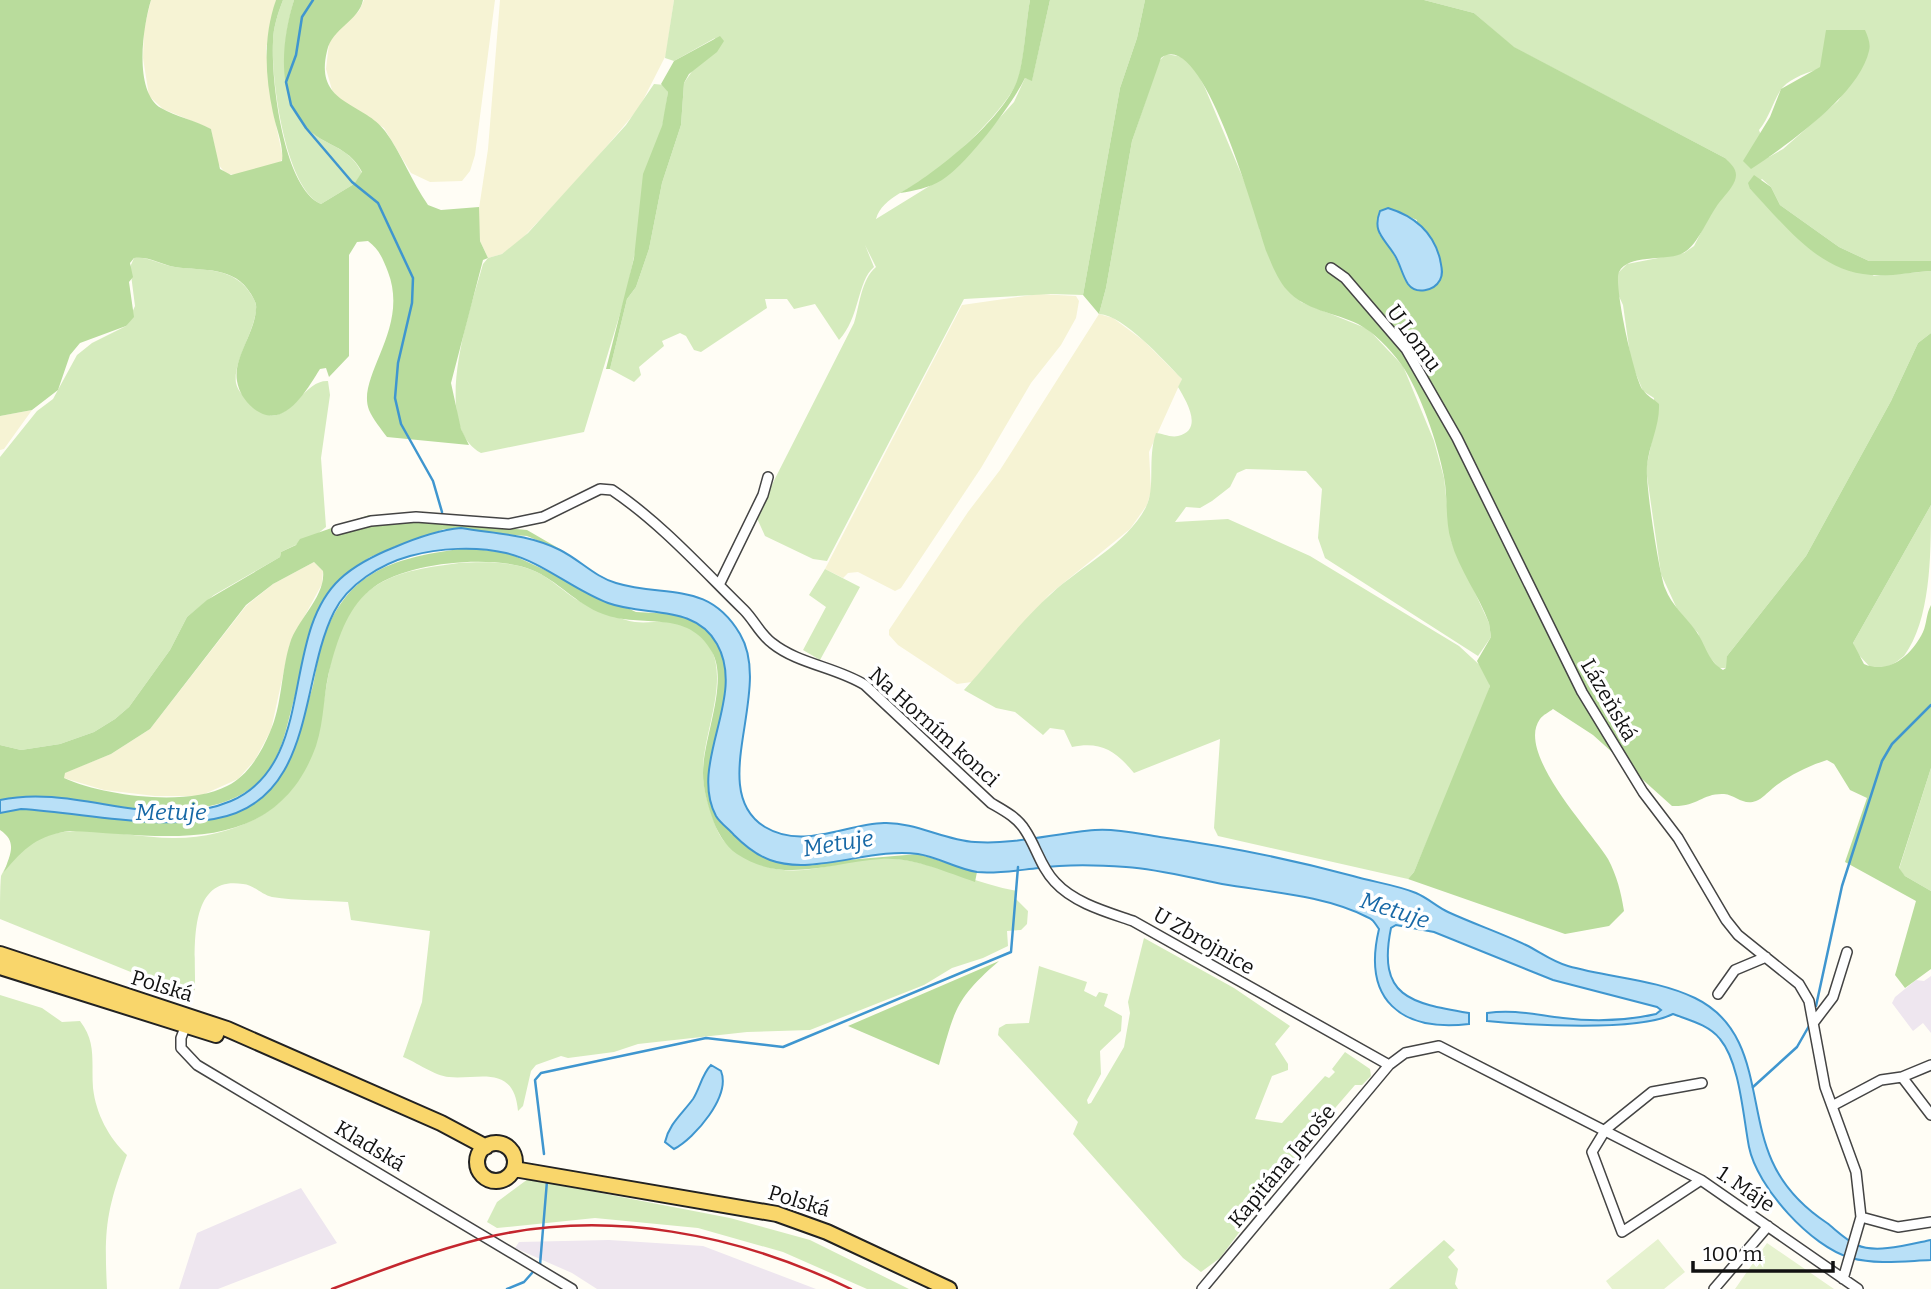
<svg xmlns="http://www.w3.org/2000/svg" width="1931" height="1289" viewBox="0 0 1931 1289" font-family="Bitter,serif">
  <rect width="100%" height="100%" fill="#fffdf5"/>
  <path fill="#eee6ef" d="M1931,976V1033L1923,1023L1913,1031L1892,1003L1895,997L1916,980L1924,981Z
    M301,1188L337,1243L218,1289H179L197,1233Z
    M609,1240L703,1246L816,1289H597L572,1273L515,1248L519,1242Z"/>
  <path fill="#f6f3d4" d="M151,0H276L266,49L273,111L283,158L279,164L238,175L226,174L218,164L211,129L163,109L149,96L143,58L144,29Z
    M364,0H495L475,155L470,171L462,181L430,182L411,173L384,128L340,101L332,90L326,69L329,43L334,33L359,11Z
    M500,0H674L666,55L639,108L584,173L516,245L502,254L488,258L480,241L478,215L488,149Z
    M1039,294L1076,296L1079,301L1076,318L1061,345L1031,383L981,468L901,588L895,591L858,572L848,573L843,578L825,569L962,305Z
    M1099,314L1113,318L1144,341L1182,379L1149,452L1151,491L1147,505L1130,529L1050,594L972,682L957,684L898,645L889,635V630L968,512L1000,470Z
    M32,410L4,449L0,450V416Z
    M314,562L323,571L322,584L290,643L271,730L255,760L238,779L200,796H155L104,790L64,778V773L111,754L150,729L246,606L273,584Z"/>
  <path fill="#d5ebbd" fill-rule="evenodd" d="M283,0H294C281,45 275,111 321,139C339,149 352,153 362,173L354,184L321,204C285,188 271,78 273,42C273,28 278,13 283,0Z
    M674,0H1030C1026,22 1024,62 1018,80C1007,108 954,158 930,176C912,189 883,196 876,219L949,174L1014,102L1025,78L1032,80L1050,0H1145L1137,38L1120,88L1083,295L1051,294L964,299L827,561L813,559L765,536L756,516L854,323C860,304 861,280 876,267L865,245L874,267C857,281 860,318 839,340L815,304L794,309L787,299H765L767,308L701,352L694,350L686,336L680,333L662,341L664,346L639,367L641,375L634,382L610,369L627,299L636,287L649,249L662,183L681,125L684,83L715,38L674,61L665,58Z
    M1424,0H1931V261H1869L1839,247L1780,205L1771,187L1762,179L1750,189L1777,216L1874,276L1931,271V333L1918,343L1891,401L1806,556L1727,656V668H1719L1704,651L1698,633L1678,611L1661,574L1646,469L1654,431V398L1643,391L1631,362L1623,305L1616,290L1617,274L1627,264L1684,253L1694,246L1714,207L1734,182L1725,158L1513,47L1474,13ZM1865,61L1838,101L1783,149L1769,157L1759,130C1769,118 1772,104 1780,91C1793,70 1843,64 1865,61Z
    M1166,54L1183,57L1195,68L1205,88L1256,209L1260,232L1301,302L1368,329L1403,366L1434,441L1444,478L1451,541L1489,623L1491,637L1478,656L1325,558L1318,538L1322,489L1306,471L1246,469L1237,473L1230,487L1212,501L1200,508L1186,507L1175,522L1228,519L1310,556L1459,646L1484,669L1490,686L1481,714L1414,872L1408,879L1218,836L1214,828L1220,739L1134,773C1116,751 1101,741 1072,747L1064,730L1050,728L1043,735L1015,712L996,708L964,690C993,658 1019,623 1051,594C1081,566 1127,544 1146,507C1156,487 1147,459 1156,433C1161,433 1171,438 1178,436C1205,430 1185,399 1178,387L1182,379C1163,360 1125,316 1099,314L1106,288L1132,141L1159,61Z
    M654,84L665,85L668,92L665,113L626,294L584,432L481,453C429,424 471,308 483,264L488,258L502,254L528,233L626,125Z
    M134,258C149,256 160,265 175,267C204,271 235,266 252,296C255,301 257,305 256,311C253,334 233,363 236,383C239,398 259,407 271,416C296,414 305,380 328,381L330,395L321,458L326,527L316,535L281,552L280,557L214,595L187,617L170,650L129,707L115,719L94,732L60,744L21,750L0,745V457L37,411L53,399L77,355L92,343L126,326L135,306L130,267Z
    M1931,505C1931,553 1931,620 1904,656C1893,665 1885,670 1870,667L1856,652L1853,643Z
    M459,563C482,562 510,561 532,570C553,578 568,598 590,606C604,611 620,620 635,622C654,624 674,617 692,628C741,659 703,726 703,771C703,785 706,799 711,812C714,823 719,838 728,845C792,899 839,849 905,860C942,866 978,884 1017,891L1016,899L1028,911L1027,924L1021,930L1007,931L1008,946L983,958L952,968L924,985L810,1030L747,1032L638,1044L614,1052L568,1058L561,1056L536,1065L531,1071L523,1106L518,1111C514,1063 478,1080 449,1077C435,1076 416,1062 403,1057L422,1002L430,931L351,920L348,902C323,900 297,901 272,897C262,895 254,885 243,884C185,874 196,955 195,990L185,994L0,919C0,906 0,887 1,876C34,806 117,839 175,838C204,838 232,831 257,818C355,765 298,634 377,585C401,570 431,567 459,563Z
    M825,569L860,587L820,660L803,650L826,607L809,595Z
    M1931,768V891L1905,876L1899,869Z
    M1144,938L1234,988L1290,1026L1275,1044L1288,1064V1070L1272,1076L1255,1119L1282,1123L1325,1076L1329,1078L1335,1072L1332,1069L1345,1052L1370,1069L1371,1076L1362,1085H1355L1317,1129L1220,1258L1201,1272L1183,1258L1073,1134L1078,1122L998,1035L999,1028L1006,1024L1029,1023L1039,966L1087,982L1084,991L1096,997L1099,992L1108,994L1104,1006L1122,1016L1121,1031L1100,1051L1101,1074L1087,1100L1088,1104L1091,1103L1124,1047L1130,1013L1128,1002Z
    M0,995L42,1008L62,1022L80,1021C97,1043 91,1062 93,1088C96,1114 109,1138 127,1155C106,1210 104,1230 107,1289H0Z
    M528,1179L730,1218L810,1240L909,1289H867L783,1252L698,1228L595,1218L497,1228L487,1222L497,1202Z
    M1444,1240L1455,1250L1448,1257L1458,1269L1455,1284L1458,1289H1389Z"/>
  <path fill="#b9dc9c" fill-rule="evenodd" d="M0,0H151C143,26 133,91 161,108C176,117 195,120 211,129L220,169L231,175L282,161C284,146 276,128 273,113C265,75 263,37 276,0H283C278,13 273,28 273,42C271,79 283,187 321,204L354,184L362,172C352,153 339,149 321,139C274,111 280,45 294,0H363C359,21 332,28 327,51C314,105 362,101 385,131C402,154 411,181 428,205L441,210L479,207L480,241L488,258L483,260L451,383L461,429L469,445L387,437C381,429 373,419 369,410C356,376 410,329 388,272C383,259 379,249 368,241L357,242L349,255V356L329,377L326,368L320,369C306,391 283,433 253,408C244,400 239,392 237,381C233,358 255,333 256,309C257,304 254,299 251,294C235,266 203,271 175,267C160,264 149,256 134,258L130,263L133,277L129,282L134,317L126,326L80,343L70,355L58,390L32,410L0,416Z
    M1030,0H1050L1032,81L1025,78C1012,105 967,164 942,180C929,188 914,191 900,193C935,174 1003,119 1017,81C1024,63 1026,21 1030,0Z
    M1145,0H1424L1474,13L1514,47L1725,158C1730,163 1736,168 1736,175C1736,183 1728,192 1723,198C1709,213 1699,245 1683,253C1666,262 1629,253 1619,272C1613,282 1634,379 1643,390C1647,396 1654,399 1659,404C1660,425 1649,445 1647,466C1645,482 1659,573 1665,588C1672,606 1685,616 1696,631C1706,645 1707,660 1723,670L1726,668L1727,656L1806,556L1891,401L1918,343L1931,333V505L1853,643L1864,664C1889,675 1912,655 1923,632C1927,623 1926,614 1931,605V768L1899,868L1905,876L1931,891V969L1905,988L1895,975L1916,901L1845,862L1867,798L1850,790L1834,764L1827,760C1808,766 1788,776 1773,788C1768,792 1762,799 1756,801C1743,806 1736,795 1724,794C1702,793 1698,807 1672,806L1593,735L1553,709C1549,712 1543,715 1540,719C1515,753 1592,832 1608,859C1617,876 1621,892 1624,911L1609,926L1565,934L1408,879L1414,872L1490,686L1477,661L1491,637L1489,623C1479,595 1459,570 1451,541C1445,520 1448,498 1444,477C1438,444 1420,391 1401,364C1389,348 1375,333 1358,324C1336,313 1304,310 1287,290C1278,280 1272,265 1267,253C1257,226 1204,25 1161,58L1132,141L1106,288L1099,314L1083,295L1120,88L1137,38ZM1388,208L1417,220L1408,284L1392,251L1379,234Z
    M1826,30H1865C1868,37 1871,44 1869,51C1859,95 1787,145 1751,169L1743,161L1770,117L1781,89L1820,67Z
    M720,36L724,41L717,52L689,74L684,83L681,125L662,183L649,249L636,287L627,299L610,369H606L634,258L643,174L662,126L668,92L661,84L674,61Z
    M1754,175L1771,187L1780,205L1839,247L1869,261H1931V271C1912,272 1890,277 1871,275C1817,271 1785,225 1750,189L1748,183Z
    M369,515L527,530L565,552L527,536L444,529L370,557L340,579L325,597C315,631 304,665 294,699C288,721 284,745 272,765C229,839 86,804 16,797L0,800V745L21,750L60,744L94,732L115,719L129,707L170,650L187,617L207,600L280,557L281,552L296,545L300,539ZM314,562L323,571C326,596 297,620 290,643C281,672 282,706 270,732C261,753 248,776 227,786C187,807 104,796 64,778L65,773L111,754L150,729L246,605L273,584Z
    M467,548L508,553L636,612L675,614L698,621L716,641L725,661L727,686L720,719L711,800L812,863L918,854L977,872L975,882C945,872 913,857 881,859C832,862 783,885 737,854C725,846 716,830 712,817C707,802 703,788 703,773C703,738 729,682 712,652C688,608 642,629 603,614C576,604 557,580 532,570C493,554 408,562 374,587C349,605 339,635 331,664C323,691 325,719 316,746C275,860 163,835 70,831C38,835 24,848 4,872C10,854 18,842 0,830V813L21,809L172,822L269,790C282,759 300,728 310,696C316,679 316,661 322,644C345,569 397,557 467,548Z
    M999,961C954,1000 955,1010 939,1065L848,1026Z"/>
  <path fill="#e6f2cf" d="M1658,1239L1685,1272L1664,1289H1612L1606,1281Z
    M1767,1243L1834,1289H1735Z"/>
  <path fill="#b9e0f7" stroke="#3f96cf" stroke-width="2" d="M1388,208C1414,216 1433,231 1440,259C1441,266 1444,273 1440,280C1434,291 1416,295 1408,284C1402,275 1400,263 1394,254C1384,238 1372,232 1380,211Z
    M461,528C497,534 527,534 560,550C580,560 595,577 616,583C665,598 708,580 740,634C774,691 705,790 765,827C803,850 845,824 884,823C916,822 943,840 975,842C1014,845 1056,833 1095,830C1116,828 1140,834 1160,837C1225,846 1290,859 1353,876C1373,882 1397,885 1416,893C1428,898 1437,907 1448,912C1474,924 1501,933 1526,945C1540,952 1553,962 1568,966C1610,978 1655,979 1695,998C1761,1030 1747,1106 1772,1161C1784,1188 1803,1207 1827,1223C1836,1230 1847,1241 1857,1245C1876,1254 1911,1244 1931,1240V1260C1905,1261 1877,1265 1851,1258C1811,1247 1757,1187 1749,1147C1743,1116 1740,1063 1720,1039C1709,1025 1689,1020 1673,1014C1638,1032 1528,1025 1487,1021V1013C1514,1009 1536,1015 1563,1018C1594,1022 1625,1021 1656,1014L1661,1010L1657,1007L1553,980L1434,932L1396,925L1391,928C1377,997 1410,1003 1469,1013V1024C1401,1032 1362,1000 1379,929C1374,922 1374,920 1367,917C1324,895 1268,892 1222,884C1191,878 1158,869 1126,867C1098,865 1067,864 1039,868C1019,870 997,874 977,872C957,869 938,857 918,854C872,847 813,876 770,860C756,855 744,845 734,835C729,829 720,823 716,816C688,763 747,697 717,644C695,604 646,617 608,603C573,590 543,562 506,553C476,546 439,548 410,556C381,564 348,584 334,612C299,681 316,802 214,819C150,829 85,813 21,809L0,813V800C76,783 156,833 231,801C318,763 279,636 340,579C356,564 375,555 395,547C416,538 438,530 461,528Z
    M711,1065L721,1071C731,1096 695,1138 674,1149L665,1142C669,1124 682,1114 693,1099C700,1088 702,1074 711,1065Z"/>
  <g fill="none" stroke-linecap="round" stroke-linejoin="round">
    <path stroke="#3f96cf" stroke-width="2.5" d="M313,0L302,17L296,55L286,82L291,105L306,128L352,182L378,203L413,278L412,303L398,363L395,398L401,424L433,481L442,512
      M1816,1006L1842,886L1882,761L1892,744L1931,705
      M1753,1087L1797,1047L1809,1026
      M544,1154L535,1080L541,1073L706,1038L783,1047L1011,952L1018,867
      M540,1265L547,1181
      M507,1289L524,1282L532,1273"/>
    <defs>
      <path id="street" d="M1331,268L1345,278L1406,349L1457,438L1582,692L1643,792L1678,838L1726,920L1738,935L1799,984L1809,1001L1825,1087L1856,1172L1861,1217L1843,1279
        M337,530L371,521L416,517L509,524L543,517L600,489L612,490C661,523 702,569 744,610C754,620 760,634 772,643C798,664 836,667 865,685L991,803C1003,810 1017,817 1025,830C1036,846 1041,868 1055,882C1074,903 1107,912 1133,921L1389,1065
        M719,585L763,495L768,477
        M1718,994L1735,970L1766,957
        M187,1022L181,1038V1048L197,1065L572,1289
        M1814,1022L1833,997L1847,952
        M1902,1077L1931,1115
        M1832,1106L1881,1080L1902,1077L1931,1065
        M1701,1180L1622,1232L1592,1152L1606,1129L1652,1092L1702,1083
        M1861,1217L1898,1227L1931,1222
        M1202,1289L1389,1065L1405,1053L1439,1046L1701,1180L1858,1289
        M1714,1289L1768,1226"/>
      <path id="primary" d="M0,954L227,1029L441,1123L486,1147
        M0,967L216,1035
        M477 1162a19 19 0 1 1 38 0a19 19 0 1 1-38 0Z
        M514,1169L777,1214L827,1232L949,1289"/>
    </defs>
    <use href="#street" stroke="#444" stroke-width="12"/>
    <use href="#primary" stroke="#222" stroke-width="18"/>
    <use href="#street" stroke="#fff" stroke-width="9"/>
    <use href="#primary" stroke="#f9d66b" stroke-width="14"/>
    <path stroke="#c4262e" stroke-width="2.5" d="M332,1289C382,1270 432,1251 484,1238C608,1208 738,1234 851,1289"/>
  </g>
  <g text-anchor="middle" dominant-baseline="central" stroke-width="7" stroke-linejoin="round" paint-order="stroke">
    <g font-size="21" fill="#111" stroke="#fff">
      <text transform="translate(1414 338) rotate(54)">U Lomu</text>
      <text transform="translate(1609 700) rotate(60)">Lázeňská</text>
      <text transform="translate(934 727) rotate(42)">Na Horním konci</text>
      <text transform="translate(1204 941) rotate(30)">U Zbrojnice</text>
      <text transform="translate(162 986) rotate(17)">Polská</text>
      <text transform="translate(370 1146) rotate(31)">Kladská</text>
      <text transform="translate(1282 1166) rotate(-50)">Kapitána Jaroše</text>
      <text transform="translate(1746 1189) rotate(34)">1. Máje</text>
      <text transform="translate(799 1201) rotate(17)">Polská</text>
    </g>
    <g font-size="23" font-style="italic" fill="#1768a6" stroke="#fff">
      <text x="171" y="812">Metuje</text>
      <text transform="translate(838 843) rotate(-9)">Metuje</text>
      <text transform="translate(1395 910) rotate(18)">Metuje</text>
    </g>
  </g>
  <path d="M1693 1261v10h140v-10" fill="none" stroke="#111111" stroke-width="3.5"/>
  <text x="1703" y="1261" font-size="21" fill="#111111" stroke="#ffffff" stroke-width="5" paint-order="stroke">100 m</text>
</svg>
